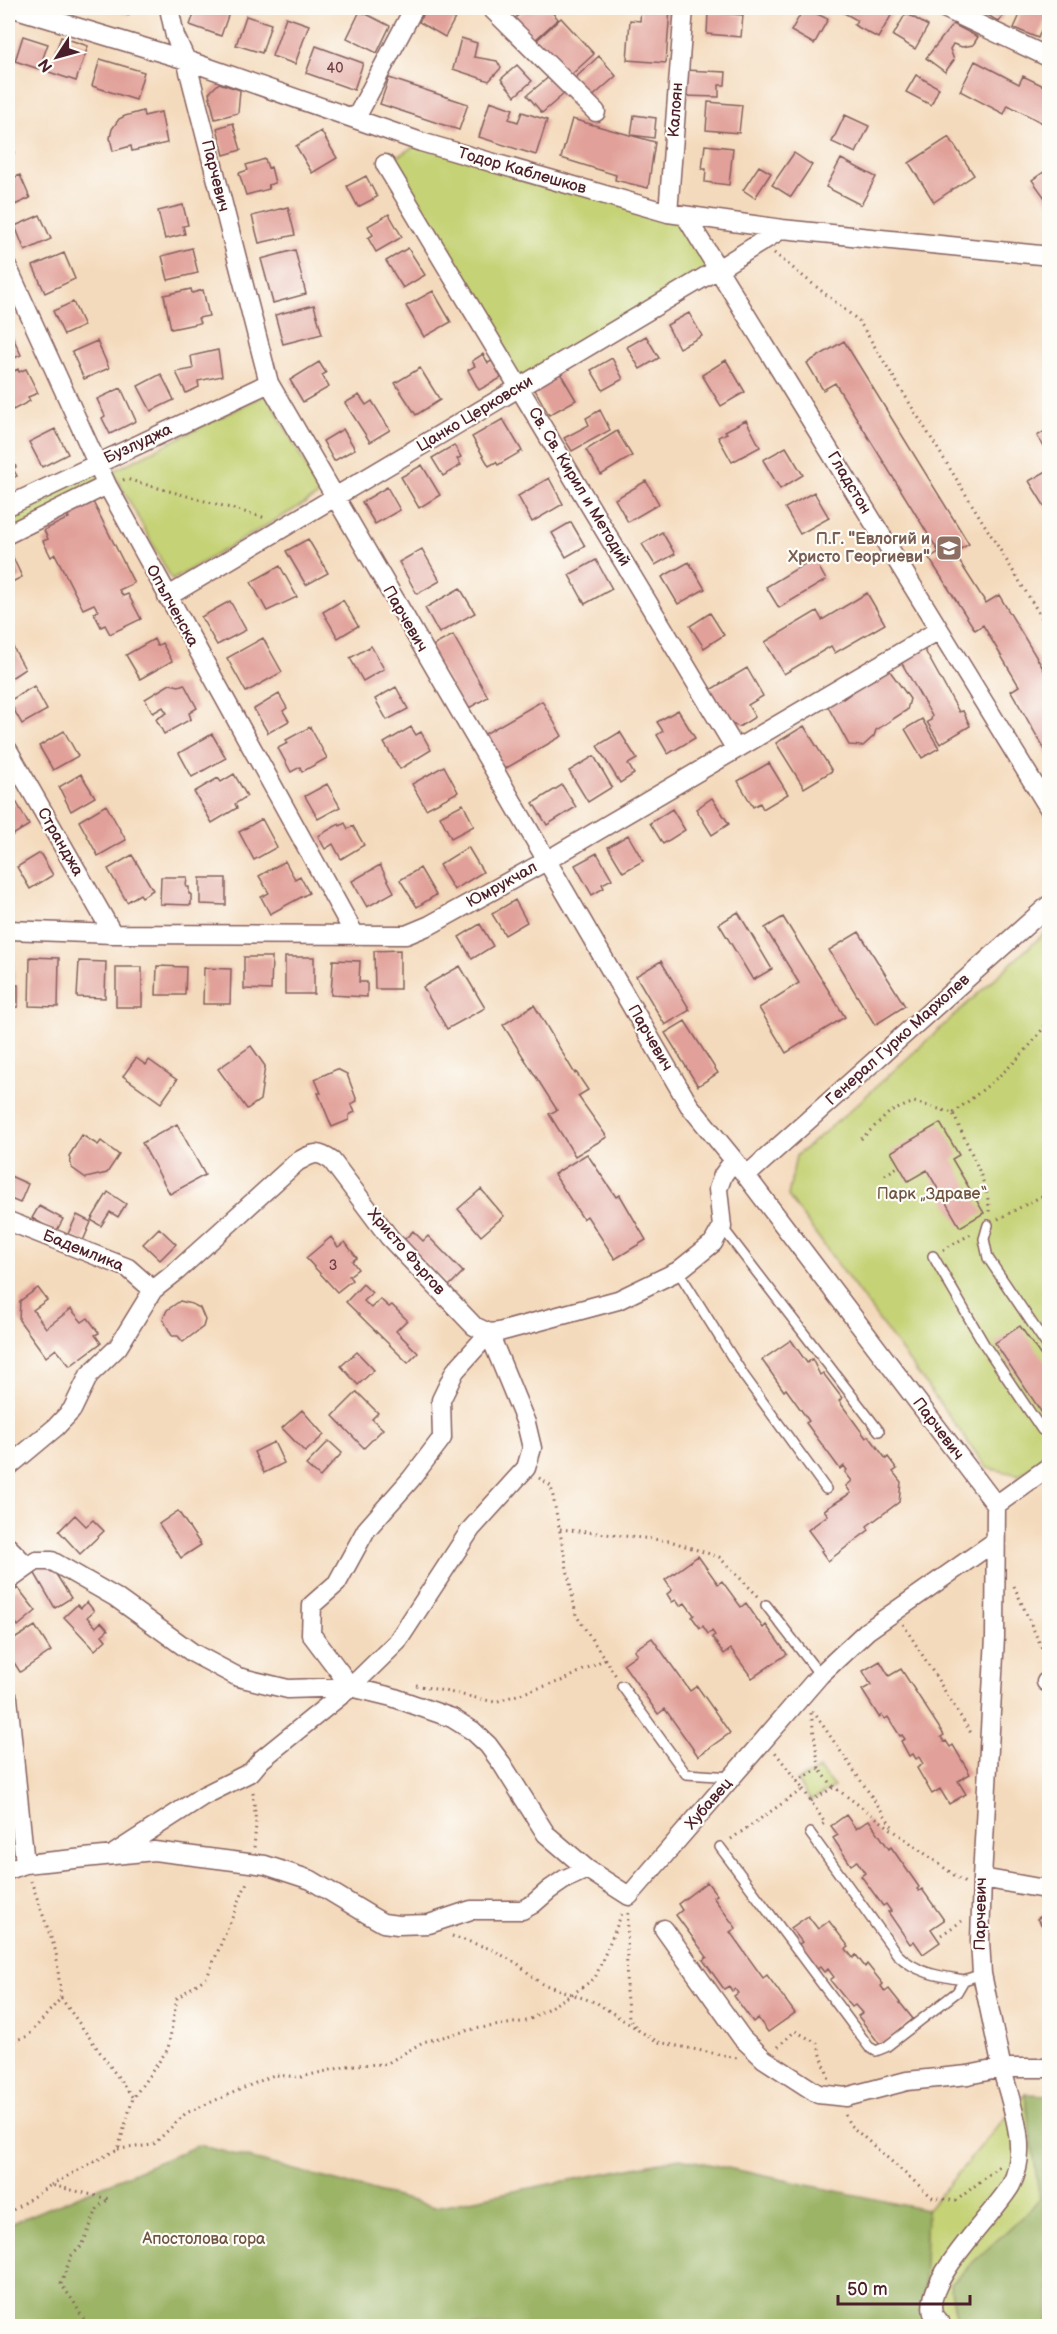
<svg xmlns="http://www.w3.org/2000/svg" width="1057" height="2334" viewBox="0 0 1057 2334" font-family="'Balsamiq Sans',sans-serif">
  <rect width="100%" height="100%" fill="#fdfcf7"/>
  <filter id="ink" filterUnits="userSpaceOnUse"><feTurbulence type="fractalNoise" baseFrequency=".0167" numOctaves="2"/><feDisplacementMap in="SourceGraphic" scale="12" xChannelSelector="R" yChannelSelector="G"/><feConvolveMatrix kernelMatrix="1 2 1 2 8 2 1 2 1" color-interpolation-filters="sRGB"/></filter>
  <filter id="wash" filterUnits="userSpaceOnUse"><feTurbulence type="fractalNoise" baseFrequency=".008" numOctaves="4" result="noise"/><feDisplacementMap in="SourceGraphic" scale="24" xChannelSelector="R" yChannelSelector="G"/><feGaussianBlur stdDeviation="1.35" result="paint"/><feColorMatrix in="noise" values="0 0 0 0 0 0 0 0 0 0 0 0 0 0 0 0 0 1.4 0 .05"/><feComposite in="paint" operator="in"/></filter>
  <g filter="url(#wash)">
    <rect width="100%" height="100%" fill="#f4dabc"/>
    <path fill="#c5d274" stroke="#887850" stroke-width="1.5" d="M421,142L686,217L718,269L520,387L385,164Z
      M267,394L321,494L172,580L113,471Z
      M97,462L107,485L8,534V506Z
      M1049,929V1453L1020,1475L987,1468L788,1196L796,1156L844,1116Z
      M819,1769L834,1787L811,1801L797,1781Z
      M1025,2094L1040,2200L950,2284L956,2316L975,2326H937L923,2305L927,2210Z"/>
    <path fill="#9cb466" stroke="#736a48" stroke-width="1.5" d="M1025,2094L1049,2095V2326H975L956,2316L950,2284L1040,2200Z
      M199,2145L435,2207L680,2158L927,2210L923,2305L937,2326H8V2225Z"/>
    <g id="blocks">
      <path fill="#e1a099" d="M105,8H131L129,15Z
        M196,8H224L230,10L221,36L190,25Z
        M427,8L460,9L445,37L419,22Z
        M641,8H670L666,63L627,60L630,20L640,21Z
        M804,8L828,19L814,44L791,31Z
        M835,8H892L895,9L878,38L854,25L857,20Z
        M982,8H1008L999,22L980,10Z
        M1023,8H1050L1038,38L1014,28Z
        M526,9L550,10L558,19L535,40L515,18Z
        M360,11L390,26L377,53L347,38Z
        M708,12L743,15L741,37L707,34Z
        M906,13L928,26L915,49L893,36Z
        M246,16L271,24L262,53L236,45Z
        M286,17L309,25L295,64L272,56Z
        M561,18L594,54L570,76L537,40Z
        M953,24L978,37L973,45L962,47L953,44L950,49L954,60L945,72L926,58Z
        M23,36L48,44L39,69L15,61Z
        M61,37L88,46L76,81L49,72Z
        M461,38L477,43L474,57L497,61L501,68L489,81L453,69Z
        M316,46L363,63L354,90L306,73Z
        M599,56L616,76L590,99L573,80Z
        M100,59L144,72L136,100L92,86Z
        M975,61L1019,84L1023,76L1050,89V127L1008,105L1004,114L960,91Z
        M517,65L532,81L515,96L501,79Z
        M684,70L726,72L725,85H719V97L683,96Z
        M916,75L939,88L931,105L906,92Z
        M550,76L565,93L542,113L527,95Z
        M389,78L468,104L459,130L380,104Z
        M219,83L240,90L238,113L215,119L209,93Z
        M490,101L513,109L509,119L518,122L522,112L547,120L536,155L479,137Z
        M708,102L742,105L739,133L706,130Z
        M143,111L144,116L161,112L167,143L132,151L131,146L113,151L110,138L112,129L119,119L125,116Z
        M634,115L656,118L654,138L631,135Z
        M845,115L869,126L856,153L832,142Z
        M572,119L655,142L648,188L615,180L616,175L561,158Z
        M233,123L241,150L224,155L217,128Z
        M8,124L14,139L9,141L14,153L8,156Z
        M321,131L337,158L312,173L296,146Z
        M949,137L974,175L934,202L909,163Z
        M705,145L733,148L729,185L705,182L706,169H702Z
        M794,153L812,165L791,197L772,185Z
        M265,159L268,168L271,167L275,183L268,185L269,189L246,195L239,173L248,170L246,165Z
        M841,159L876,177L861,205L826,187Z
        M759,166L771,173L755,198L743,190Z
        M1050,168V205L1032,180Z
        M20,175L30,198L8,208V180Z
        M366,176L377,197L358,207L347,186Z
        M183,205L188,225L183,226L185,234L165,239L158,211Z
        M288,207L295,235L259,243L252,216Z
        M389,214L402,237L376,252L368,238L373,235L368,226Z
        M40,215L51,239L25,251L15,226Z
        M192,248L198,273L168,280L162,256Z
        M408,248L425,275L403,288L386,261Z
        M295,250L306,294L273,303L261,259Z
        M64,253L75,279L45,293L33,266Z
        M191,289L192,293L203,290L209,316L198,318L200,323L171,329L164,295Z
        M433,291L451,322L424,337L406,306Z
        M73,302L84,326L64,335L53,311Z
        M314,305L322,334L283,344L275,315Z
        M689,313L702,336L679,348L667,325Z
        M11,333L21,355L8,361V334Z
        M646,336L659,358L640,369L627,347Z
        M97,341L109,368L84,379L72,352Z
        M844,341L969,544L954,553L986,603L999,595L1050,680V759L1011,691L1019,686L983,625L975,630L929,558L939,552L835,383L823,390L807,363Z
        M218,350L222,376L198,381L199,387L186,393L176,372L193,369L191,356Z
        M483,354L488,363L492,361L501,378L479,390L468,370L475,366L472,361Z
        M612,358L623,379L603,390L591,370Z
        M726,360L745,392L721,406L702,375Z
        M319,362L326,373L322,375L329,387L303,402L290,380Z
        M420,368L440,400L416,415L395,383Z
        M18,369L19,372L26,369L38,393L28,397L30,401L13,410L8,399V374Z
        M559,371L576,400L549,415L533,386Z
        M161,374L174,400L151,411L138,386Z
        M121,388L136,421L110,434L102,418L105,416L97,399Z
        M359,395L366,405L372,401L390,430L370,442L345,403Z
        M600,410L610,430L572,451L564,438L589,425L586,418Z
        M503,419L522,451L498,465L496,462L489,466L472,437Z
        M746,420L760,447L732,462L718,437L727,433L725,431Z
        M1050,428V456L1037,436Z
        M55,429L68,454L42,467L29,442Z
        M343,429L355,449L334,461L323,441Z
        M617,431L632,456L601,475L586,450Z
        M454,445L461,457L457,459L461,465L443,476L432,458Z
        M786,447L803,475L780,489L763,460Z
        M8,450L16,467L13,469L17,476L8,480Z
        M422,465L440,495L419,508L401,477Z
        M1050,469V515L1029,481Z
        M549,478L563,504L532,522L518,496Z
        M646,481L659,504L628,522L615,499Z
        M387,487L400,510L375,524L362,502Z
        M814,492L829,518L800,534L785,508Z
        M92,500L134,583L119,590L123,596L128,594L141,619L110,634L105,625L101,627L94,613L98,611L94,604L83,609L55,554L51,557L43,541L48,539L44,530L69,518L67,513Z
        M571,522L585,546L566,557L552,533Z
        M662,532L675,554L655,565L642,544Z
        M308,539L328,573L306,585L286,551Z
        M422,549L440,581L417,594L399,562Z
        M10,551L22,577L8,584V553Z
        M814,558L826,580L779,608L766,587Z
        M596,560L612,589L585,604L569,575Z
        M689,562L705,589L678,604L662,577Z
        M280,566L297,597L267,611L251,582Z
        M460,588L475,613L439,633L425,608Z
        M867,593L885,624L835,653L831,646L784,674L765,642L817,611L822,620Z
        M343,600L358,626L338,638L323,612Z
        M230,601L246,630L217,645L201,617Z
        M710,613L724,635L704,648L690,626Z
        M453,635L488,697L464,711L429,648Z
        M8,638L25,669L8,680Z
        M263,638L282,672L246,692L227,658Z
        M154,639L157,646L162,643L172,661L140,679L126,655Z
        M371,646L384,669L363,681L350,658Z
        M923,647L959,712L963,711L970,726L940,744L927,722L931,720L932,716L900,660Z
        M887,667L910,699L907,710L876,730L874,736L863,746L849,745L826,703L841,694L843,699Z
        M747,668L763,696L748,705L755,717L739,727L729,723L710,690Z
        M170,684L179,686L184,684L197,708L189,713L191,719L164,734L156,719L167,713L163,707L153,713L145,699Z
        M34,686L47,710L22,724L9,701Z
        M396,687L408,709L387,720L375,699Z
        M279,694L287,708L283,711L289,721L268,733L254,709Z
        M542,701L562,736L503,770L483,735Z
        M678,710L695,738L668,754L657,735L663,731L657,722Z
        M922,719L939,748L922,758L905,729Z
        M804,726L832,771L804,788L776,743Z
        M310,727L327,758L302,772L300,767L291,772L278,748L288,743L286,740Z
        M411,727L416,735L421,732L431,750L400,769L384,743Z
        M64,731L78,756L53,770L39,746Z
        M620,732L637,759L628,764L634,774L620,783L597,746Z
        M212,734L226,758L192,777L179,753Z
        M594,756L612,787L588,802L569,771Z
        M769,763L788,794L763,809L760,803L753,807L738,781Z
        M444,766L458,792L426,809L412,784Z
        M81,774L95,797L71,811L59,787Z
        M234,774L247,796L235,804L237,808L212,823L194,792L218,778L221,782Z
        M327,784L340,807L318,819L305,796Z
        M562,785L576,807L547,825L533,803Z
        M712,798L729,824L712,835L696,809Z
        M17,803L29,825L8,838V808Z
        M463,804L474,826L451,838L440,816Z
        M106,805L126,840L98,856L79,821Z
        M672,809L685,830L663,844L650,823Z
        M262,819L277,847L254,860L239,832Z
        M345,823L348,829L353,826L364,845L341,859L333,844L325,849L318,836L339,824L340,826Z
        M628,835L643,861L623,872L608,847Z
        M468,847L483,872L454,890L439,865Z
        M40,853L53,875L30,889L17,867Z
        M597,853L612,879L602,884L604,888L592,895L575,865Z
        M132,855L153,890L142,897L140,894L127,902L108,869Z
        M285,861L295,879L300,876L309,893L270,914L261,897L269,893L259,876Z
        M380,865L394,892L367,907L352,881Z
        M420,868L436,895L417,907L400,880Z
        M161,877H187L186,887H189V894H191V905L160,904Z
        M200,878H226V905L200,904Z
        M515,900L527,922L505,935L492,914Z
        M738,912L772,969L753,980L719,924Z
        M783,917L845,1017L786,1053L759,1008L799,983L765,928Z
        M480,924L493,946L472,959L459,937Z
        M859,932L905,1006L875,1025L829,950Z
        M400,950V989H375L374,951Z
        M30,957L59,958L58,1007L29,1006Z
        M244,957H272L271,990L244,989Z
        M285,957H314V994H285Z
        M8,959H14V985H18V1007H8Z
        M333,960L360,961L359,982H367V997L331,995Z
        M79,961L106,962L105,998L77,997Z
        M661,961L690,1010L665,1025L636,976Z
        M157,966L186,967L185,995H156Z
        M460,966L485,1008L447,1029L423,987Z
        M116,967H142V1007H116Z
        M204,968L231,969L230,1004H203Z
        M534,1005L575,1074L576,1072L588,1090L578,1096L607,1137L575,1156L549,1114L557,1110L503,1025Z
        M685,1021L718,1073L698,1086L665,1033Z
        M251,1046L265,1066L260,1100L247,1109L218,1069Z
        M136,1058L146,1065L149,1060L177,1080L161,1103L123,1076Z
        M337,1069L347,1074L357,1101L351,1104L355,1112L349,1115V1120L332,1127L318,1093H321L315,1079Z
        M940,1123L959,1155L952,1159L984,1213L960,1227L927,1170L908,1181L891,1152Z
        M177,1124L205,1175L170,1194L142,1143Z
        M82,1135L98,1145L101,1141L119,1155L107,1173L86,1178L72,1168L69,1156Z
        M587,1154L616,1197L620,1195L646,1240L615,1259L587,1216L583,1219L554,1174Z
        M8,1175L28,1184L20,1203L8,1198Z
        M481,1189L504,1216L481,1236L458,1209Z
        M108,1192L126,1204L118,1217L110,1212L101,1226L91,1220Z
        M39,1206L63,1219L56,1232L32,1218Z
        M77,1215L91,1222L83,1241L68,1234Z
        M159,1228L176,1244L160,1260L143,1244Z
        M413,1231L423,1241L428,1236L463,1272L449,1286L404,1240Z
        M331,1237L338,1247L345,1242L357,1258L352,1261L358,1269L349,1276L352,1280L337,1292L306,1258Z
        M363,1284L372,1293L364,1301L371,1308L380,1299L389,1307L392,1305L407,1320L396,1331L418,1353L408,1363L346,1302Z
        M38,1288L47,1300L33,1310L46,1328L71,1309L82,1322L88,1318L99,1333L95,1335L101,1343L70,1366L56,1349L46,1357L19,1320L20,1301Z
        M180,1301L192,1304L200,1308L205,1320L203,1327L183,1342L178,1336H172L163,1319L167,1310Z
        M1020,1326L1050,1369V1412L1044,1416L995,1343Z
        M791,1340L807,1363L812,1359L820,1375L823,1373L842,1398L839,1401L866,1438L869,1436L886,1459L888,1457L897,1469L893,1472L901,1482L899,1502L867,1526L869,1530L828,1561L821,1551L823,1550L808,1530L828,1515L824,1510L851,1493L846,1486L852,1481L845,1472L847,1470L844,1466L840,1469L806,1423L809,1421L786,1389L784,1391L762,1360Z
        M357,1352L374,1370L358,1385L341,1366Z
        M357,1392L378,1413L372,1419L383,1429L364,1448L333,1416Z
        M302,1410L324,1435L305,1452L282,1428Z
        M329,1441L342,1453L320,1477L306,1465Z
        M274,1442L284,1463L264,1473L254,1452Z
        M178,1511L201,1545L181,1558L159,1524Z
        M75,1515L86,1526L93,1520L104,1531L80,1554L59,1531Z
        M698,1556L718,1584L722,1581L741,1607L746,1603L763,1628L766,1625L787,1654L752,1678L731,1649L724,1654L712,1637L715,1635L712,1631L708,1634L703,1626L700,1628L692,1617L694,1615L685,1603L680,1606L676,1600L672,1602L667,1594L672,1590L665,1580Z
        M49,1563L71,1598L55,1608L34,1572Z
        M18,1588L36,1611L18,1626L8,1612V1596Z
        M87,1602L94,1611L87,1617L96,1627L101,1622L108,1630L102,1635L106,1640L95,1650L64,1617L77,1605L81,1608Z
        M35,1626L51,1651L20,1672L8,1653V1643Z
        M652,1638L690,1691L697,1686L730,1733L698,1756L665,1709L658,1714L623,1664L637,1654L634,1650Z
        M880,1661L889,1676L901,1669L944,1735L941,1737L944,1742L946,1741L950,1747L953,1745L970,1774L958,1781L966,1794L949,1804L940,1789L932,1794L917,1768L923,1764L919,1757L916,1759L913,1754L909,1756L901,1741L905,1739L902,1735L900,1736L888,1717L885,1719L882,1715L879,1717L862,1690L871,1685L863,1671Z
        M846,1815L856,1829L869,1820L889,1849L891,1847L919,1887L917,1889L919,1891L922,1889L944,1920L931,1929L940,1942L923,1954L914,1941L910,1944L888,1912L891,1911L886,1904L883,1906L861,1876L865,1873L857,1861L851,1865L833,1838L838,1835L831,1826Z
        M707,1882L717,1895L713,1897L736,1928L730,1932L763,1978L767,1975L795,2013L768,2032L758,2018L753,2022L734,1996L738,1993L735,1989L732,1991L729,1986L724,1989L703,1960L707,1957L676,1915L682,1910L678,1904Z
        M1050,1910V1936L1037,1919Z
        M808,1916L818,1929L829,1921L849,1947L846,1949L853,1958L856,1955L865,1967L867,1964L883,1984L881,1986L885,1992L889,1989L913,2019L881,2046L858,2016L862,2013L855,2005L852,2007L830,1980L834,1977L828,1969L824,1972L820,1967L817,1969L798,1945L802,1942L791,1928Z"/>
    </g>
  </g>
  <g filter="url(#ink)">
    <use href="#blocks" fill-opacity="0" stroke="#86605e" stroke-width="1.5"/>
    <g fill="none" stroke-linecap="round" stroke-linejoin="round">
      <defs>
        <path id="lane" d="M988,1225L984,1239L988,1258L1050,1350
          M722,1227L879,1431
          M933,1256L984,1344L1042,1430L1050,1424
          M678,1271L744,1376L826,1489
          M766,1605L820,1675
          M622,1686L686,1774L732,1777
          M810,1833L897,1954C916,1973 938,1976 964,1980
          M720,1847L869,2047L876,2051L886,2047L957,1992L964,1980L982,1974"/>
        <path id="street" d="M13,8L186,60L421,142L668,213L782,229L1050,256
          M169,8L175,36L186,60L269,383L689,1105L734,1160L996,1505L995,1637L982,1878L980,1941L982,1974C989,2006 995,2037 1002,2069C1011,2105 1030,2149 1011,2185C996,2213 919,2283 934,2316C936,2319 940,2323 942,2326
          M491,8L596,112
          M944,8L1050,58
          M356,118L414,8
          M385,164L735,748
          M668,213L684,8
          M686,217L1050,810
          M8,268L107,485L355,935
          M8,506L269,383
          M8,534L107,485
          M167,597L718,269L782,229
          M8,750L113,934
          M8,930L113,934L406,935L430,925L546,861L939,630
          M746,1176L1050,904
          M8,1221L128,1268L153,1290
          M8,1467L56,1427L72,1410L89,1375L118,1347L153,1290L177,1271L297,1162C313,1153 317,1150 332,1161L389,1237L474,1326L489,1333
          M996,1505L1050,1466
          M8,1547L27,1566
          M8,1581L36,1561H52L115,1597L193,1653L238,1677L288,1689L351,1687L392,1697L452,1718L473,1731L488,1745L502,1764L546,1834L587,1869
          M1046,1682L1050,1680
          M351,1687L311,1634L312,1605L337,1583L366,1530L411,1479L442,1438L441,1400L455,1371L489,1333L499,1332L618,1300L678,1271L713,1243L722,1227L718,1189L723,1175L734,1160
          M8,1698L25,1864
          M115,1853L203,1796L251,1772L262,1759L351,1687L397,1642L471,1529L526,1468L532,1448L526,1423L489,1333
          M8,1870L25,1864L154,1851L265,1865L311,1880L369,1915L383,1923L398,1925L429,1924L471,1910H522L533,1904L549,1890L565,1879L587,1869L629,1896L820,1675L867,1631L994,1542
          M982,1878L1039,1888L1050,1887
          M664,1929L742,2038L764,2059L818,2094L846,2097L907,2081L968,2075L1002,2068H1050"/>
      </defs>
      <use href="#lane" stroke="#86605e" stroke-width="12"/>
      <use href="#street" stroke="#86605e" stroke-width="21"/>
      <path stroke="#86605e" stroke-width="3" stroke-dasharray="1.5 4.5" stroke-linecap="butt" d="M774,253L859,321L1050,631
        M123,480L126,479L266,518
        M953,1113C989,1085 1027,1057 1050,1017
        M861,1139L890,1112L914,1102L953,1113C964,1139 991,1187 989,1213
        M885,1175L899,1166
        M998,1219L1050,1192
        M943,1250L971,1234
        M539,1478L551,1486L576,1615L616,1676
        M560,1529L670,1541L719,1557L759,1597
        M1014,1586L1048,1662
        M903,1624L971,1733
        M416,1685L495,1702L564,1680L605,1659
        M813,1711L894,1829
        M811,1713L819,1769L834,1787L965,1883
        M797,1781L819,1769
        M803,1789L825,1823L820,1826
        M253,1792L256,1824L254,1848
        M811,1801L834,1787
        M731,1839L803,1789L775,1752
        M628,1913L626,1991L629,2017L638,2030L658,2042L737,2058
        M941,1935L962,1921
        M452,1936L491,1949L518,1964L540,1983L597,2003L637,2029
        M61,1998L133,2098
        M8,2043L28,2036L61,1998L56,1952L31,1881
        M778,2047L795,2031L817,2043L829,2079
        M845,2115L850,2125L932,2197L956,2201L999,2166
        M118,2149L153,2145L186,2113L274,2075L301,2077L352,2065L386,2064L423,2042L474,2029L527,2021L574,1993L595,1978L623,1911
        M51,2185L118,2149L133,2098L168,2049L177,1998L207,1977L248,1880
        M8,2213L51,2185L109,2199L98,2207L82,2246L71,2256L61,2284L74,2302L87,2326"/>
      <use href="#lane" stroke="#fff" stroke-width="9"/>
      <use href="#street" stroke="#fff" stroke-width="18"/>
    </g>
  </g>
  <defs>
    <symbol id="school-square" viewBox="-11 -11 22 22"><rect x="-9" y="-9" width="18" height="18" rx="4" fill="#8d6e63" stroke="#fdfcf7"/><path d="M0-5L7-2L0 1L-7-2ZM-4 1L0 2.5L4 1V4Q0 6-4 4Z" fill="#fff"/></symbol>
  </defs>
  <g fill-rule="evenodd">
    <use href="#school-square" x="934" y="533" width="30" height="30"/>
  </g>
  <g text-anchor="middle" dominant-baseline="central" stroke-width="4.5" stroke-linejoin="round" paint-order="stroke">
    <g font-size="14" fill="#703f46">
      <text x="335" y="68">40</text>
      <text x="333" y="1265">3</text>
    </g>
    <g font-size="16" fill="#4a1f2b" stroke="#fdfcf7">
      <text transform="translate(676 110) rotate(-86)">Калоян</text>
      <text transform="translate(522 171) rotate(16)">Тодор Каблешков</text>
      <text transform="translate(215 176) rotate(76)">Парчевич</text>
      <text transform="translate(475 414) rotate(-31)">Цанко Церковски</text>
      <text transform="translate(138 444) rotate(-25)">Бузлуджа</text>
      <text transform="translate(849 483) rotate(59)">Гладстон</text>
      <text transform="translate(579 487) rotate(59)">Св. Св. Кирил и Методий</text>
      <text transform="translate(172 606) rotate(61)">Опълченска</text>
      <text transform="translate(405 619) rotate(60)">Парчевич</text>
      <text transform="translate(60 842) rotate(60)">Странджа</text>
      <text transform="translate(502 885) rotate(-29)">Юмрукчал</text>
      <text transform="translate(650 1038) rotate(60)">Парчевич</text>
      <text transform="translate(898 1040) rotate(-42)">Генерал Гурко Мархолев</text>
      <text transform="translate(83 1251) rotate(22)">Бадемлика</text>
      <text transform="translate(406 1252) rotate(49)">Христо Фъргов</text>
      <text transform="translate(938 1429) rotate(53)">Парчевич</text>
      <text transform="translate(709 1804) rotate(-49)">Хубавец</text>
      <text transform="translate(981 1914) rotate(-89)">Парчевич</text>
    </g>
    <g font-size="16" font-weight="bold" fill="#785e54" stroke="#fdfcf7" text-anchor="end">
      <text x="930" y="539">П.Г. "Евлогий и<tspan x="930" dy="18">Христо Георгиеви"</tspan></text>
    </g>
    <g font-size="16" fill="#6f5541" stroke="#fdfcf7">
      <text x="932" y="1194">Парк „Здраве“</text>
      <text x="204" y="2239">Апостолова гора</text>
    </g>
  </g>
  <rect width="1057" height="2334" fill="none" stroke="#fdfcf7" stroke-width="30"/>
  <g transform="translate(57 57) rotate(234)" stroke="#fdfcf7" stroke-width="4.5" paint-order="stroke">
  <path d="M0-4.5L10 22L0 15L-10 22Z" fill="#4a1f2b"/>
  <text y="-9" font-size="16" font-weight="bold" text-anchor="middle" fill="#4a1f2b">N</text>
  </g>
  <path d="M838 2295v9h132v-9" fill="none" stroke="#4a1f2b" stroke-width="3"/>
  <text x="847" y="2295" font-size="18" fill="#4a1f2b" stroke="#fdfcf7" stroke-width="4.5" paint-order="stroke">50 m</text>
</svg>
